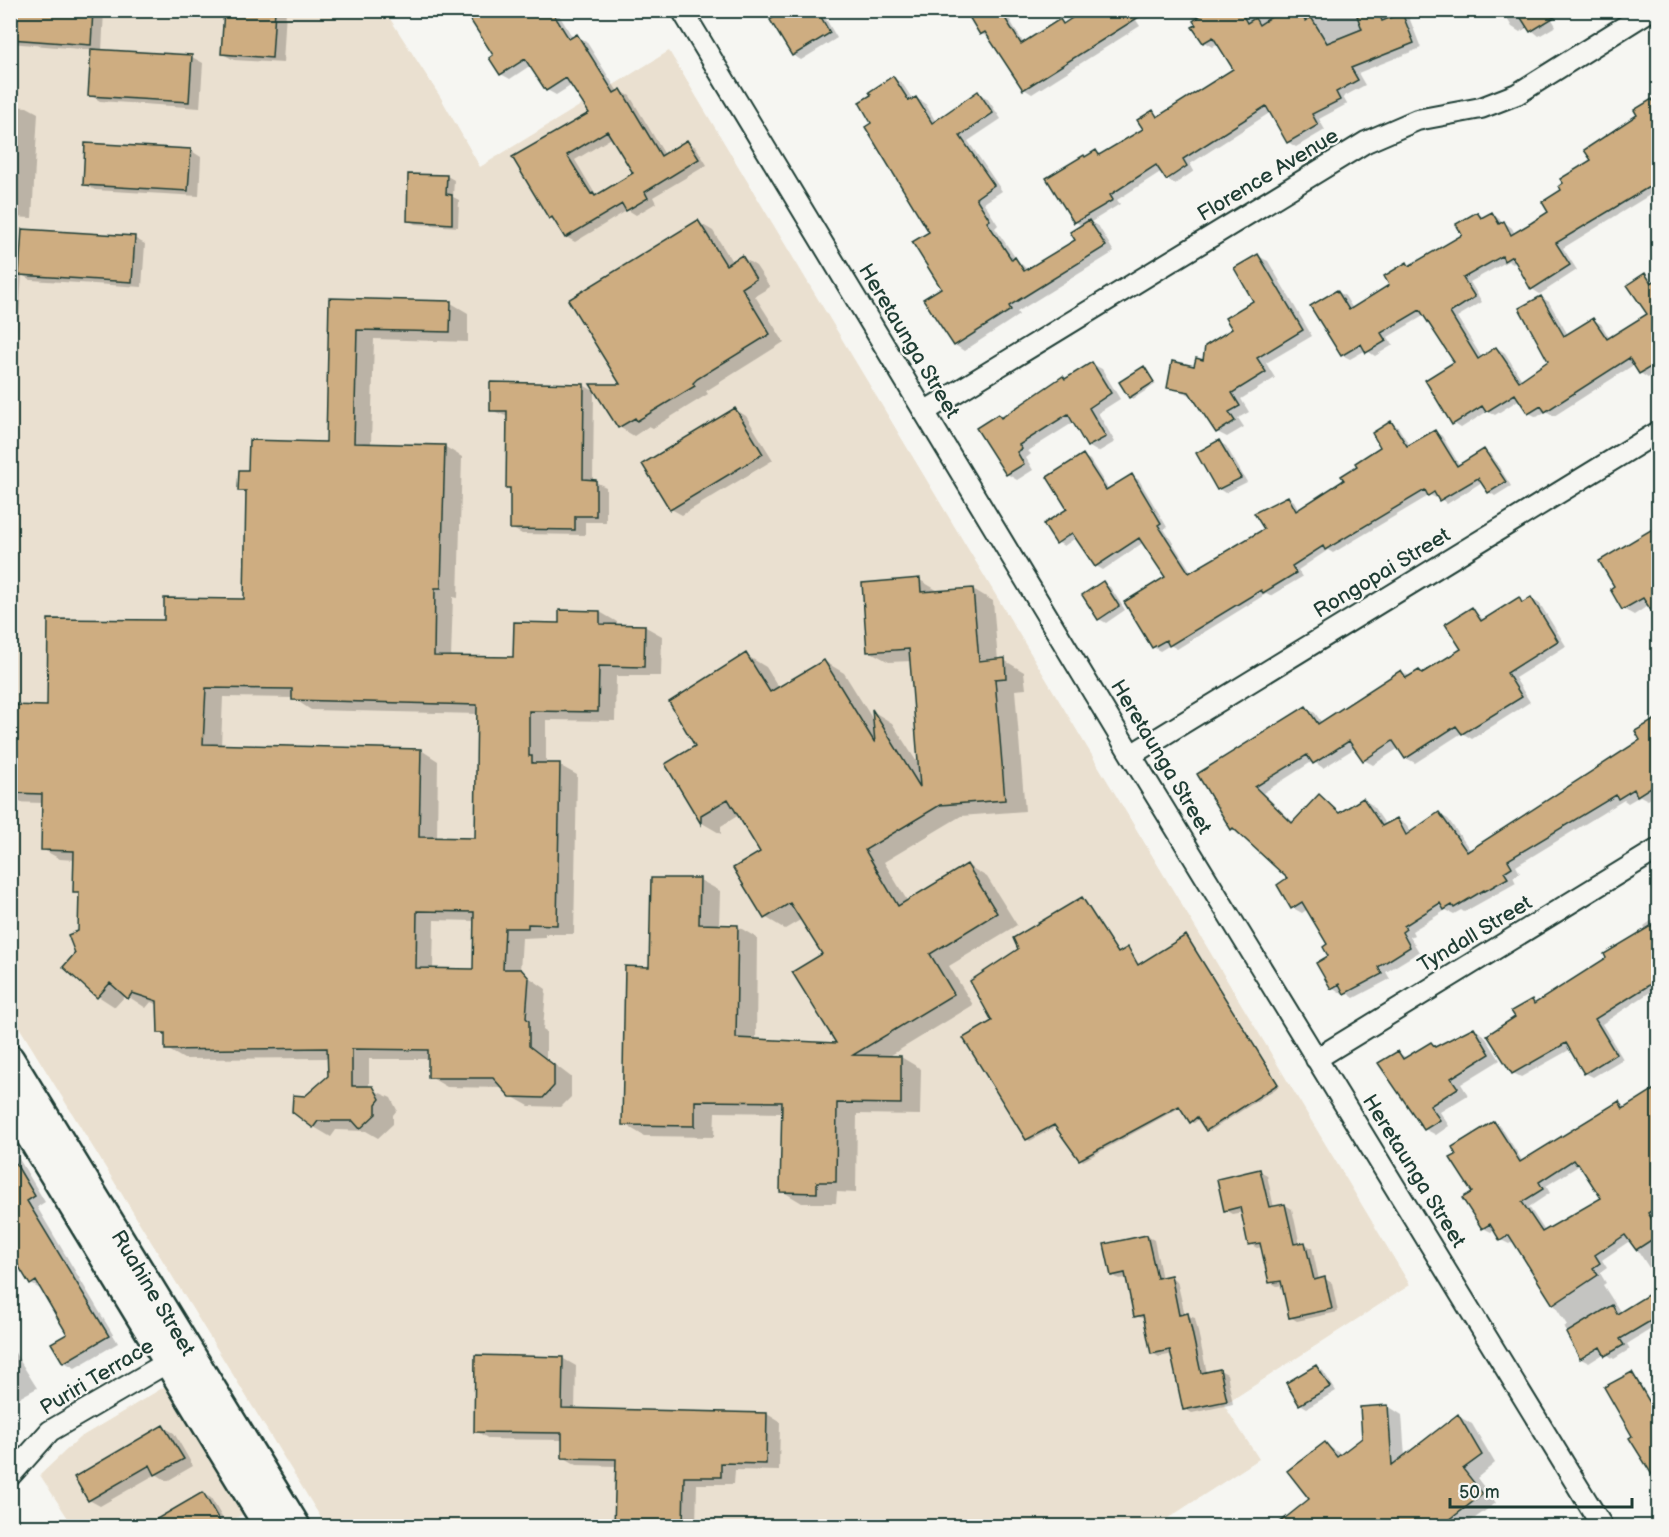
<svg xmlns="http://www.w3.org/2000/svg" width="1669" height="1537" viewBox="0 0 1669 1537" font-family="'Balsamiq Sans',sans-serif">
  <rect width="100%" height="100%" fill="#f6f6f2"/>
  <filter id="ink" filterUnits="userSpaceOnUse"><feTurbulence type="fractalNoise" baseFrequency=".0167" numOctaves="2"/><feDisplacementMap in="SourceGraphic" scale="12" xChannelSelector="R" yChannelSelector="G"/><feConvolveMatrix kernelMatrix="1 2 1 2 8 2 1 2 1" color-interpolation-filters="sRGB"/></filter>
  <g filter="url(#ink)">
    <path fill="#eae0d0" d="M11,11H385L441,98L480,167L669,51L1410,1285L1224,1405L1259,1459L1156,1526H326L11,1014Z
      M169,1384L247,1512L222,1526H73L40,1475L79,1438Z"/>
    <path fill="#0003" fill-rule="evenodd" d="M10,10H104L102,51L192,57L203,63L200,108L100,101L90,95L92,50L10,43Z
      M207,10H286L283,63L234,60L223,54L226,12Z
      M466,10H556L573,38L577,36L586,41L618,92L621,91L630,96L665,155L687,142L696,147L707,165L653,197L656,203L636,215L628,210L575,242L566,237L558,223L550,218L514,158L591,113L572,85L556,95L547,90L531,65L510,79L501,74L496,56ZM613,137L635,174L597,197L575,160Z
      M785,10H833L824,16L837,38L801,60L793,55Z
      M967,10H1004L1024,44L1060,21L1066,24L1087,10H1151L1136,20L1140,26L1032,94L1024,89L991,38L981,34Z
      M1187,10H1305L1310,19L1324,10H1409L1407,12L1421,48L1358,73L1365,85L1343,97L1347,104L1319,119L1325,130L1296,147L1288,142L1271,112L1190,164L1194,171L1175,184L1167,179L1162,171L1117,200L1120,204L1091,222L1099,227L1114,252L1017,312L1019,315L964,351L955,345L925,300L943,288L931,232L873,123L893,78L902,83L913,100L916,98L925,103L936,122L978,93L987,98L1001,119L968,141L1002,191L984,203L998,225L995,228L1017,260L1028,270L1078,241L1082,226L1076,222L1048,178L1096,152L1102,155L1145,129L1153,112L1161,117L1235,70L1218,43L1212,47L1204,42L1198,25Z
      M1502,10H1559L1550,16L1556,26L1539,36L1528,27L1520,32L1512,27Z
      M1652,101L1658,105V190L1563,248L1577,270L1540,294L1532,289L1517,262L1513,264L1508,261L1470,282L1482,302L1457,317L1482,358L1497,348L1505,353L1522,380L1550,361L1541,297L1549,302L1568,335L1593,320L1601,324L1610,339L1649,315L1645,275L1655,282L1658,280V370L1648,378L1640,373L1635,364L1554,416L1546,411L1537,417L1529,413L1520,399L1495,415L1488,411L1461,428L1453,423L1456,362L1425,315L1388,337L1393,345L1375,356L1366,350L1350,359L1342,355L1337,291L1345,296L1353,309L1391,286L1407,264L1412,267L1464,236L1477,213L1485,218L1492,214L1512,228L1515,234L1550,212L1563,191Z
      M10,106L27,107L38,113L32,218L10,217Z
      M190,150L201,157L199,196L95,190L84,184Z
      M447,176L454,180L453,197L459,200L458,227L415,224L408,220Z
      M698,222L713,231L733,263L742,257L756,266L770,287L755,296L784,342L706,391L708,394L653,428L649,426L634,436L619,427L623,386Z
      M23,231L134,238L145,244L142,287L31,280L22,275L10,444V270L21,275Z
      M1258,256L1268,261L1312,336L1266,363L1275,378L1241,399L1249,412L1238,418L1244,427L1227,437L1217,432L1193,396L1168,387L1204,362L1256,301Z
      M331,299L451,303L468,313V342L374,339L371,444L444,446L462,457L458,598L453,597L451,658L515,659L560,624L600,612L617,622V626H644L662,636L661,676H616L615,721L546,720V764L559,765L577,775L574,934H545V937L522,938L520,971L546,989L543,1030L546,1032V1058L571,1077V1097L561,1107L529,1106L511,1096L504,1088L447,1087L430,1077V1059H369V1088L391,1098L397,1110L393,1115V1124L378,1138L366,1131L336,1130L331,1137L314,1127L306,1097L329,1077V1058L184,1059L167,1049L166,1036L159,1032V1005L151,1002L146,1008L126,995L115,1007L98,996L77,953L80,894L75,891V860L60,859L42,849L43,803L10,802V706L49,707L165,621L245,601L247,494L240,490L249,472L328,443ZM223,697L293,698L311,710L479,714L477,839H437L438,761L421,750L221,746ZM434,920L475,921L474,970H433Z
      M1092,364L1102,369L1120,399L1098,413L1115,442L1098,452L1088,446L1074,422L1028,451L1031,454L1026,458L1033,470L1017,480L1007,474L998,416L1003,419Z
      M1144,368L1156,384L1133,399L1130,397Z
      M583,385L594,391L593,481L606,487V522H585V535L522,534L511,528L512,490L507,487L508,417L491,410Z
      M735,409L746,416L773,460L682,515L671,509Z
      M1391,423L1398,427L1410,446L1435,432L1442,436L1460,466L1484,451L1491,454L1511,486L1495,496L1489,492L1482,482L1447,504L1439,497L1436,498L1430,495L1333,553L1328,550L1298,570L1302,577L1270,596L1266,594L1177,649L1170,645L1160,651L1153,647L1167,578L1144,542L1103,570L1096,566L1077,537L1064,546L1057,542L1083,456L1090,460L1109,490L1132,476L1139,480L1167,527L1164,529L1192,573L1266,529L1288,497L1294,501L1299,510L1346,481L1382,447Z
      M1219,442L1226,446L1247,482L1225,493L1219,489L1198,453Z
      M1658,514V620L1649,605L1634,615L1623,609L1657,527L1652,519Z
      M920,580L940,592L973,589L993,601L998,661L1004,660L1024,672L1026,689L1015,690L1025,811L961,816L884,862L908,902L967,865L987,877L1017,925L949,966L973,1005L888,1057H901L921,1069L920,1115L857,1114L856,1193L837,1192L836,1203H802L782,1191L783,1113L715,1112L714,1137L644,1136L624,1124L651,968L700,880L720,891L719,926H737L757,938L756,1041L839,1045L824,954L802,919L785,929L765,917L762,852L739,815L721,826V834L702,823L667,765L697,746L746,655L766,667L779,688L824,661L844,673L875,723L874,712L892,723L920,767L912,661L889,662L869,651Z
      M1103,583L1110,587L1125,610L1106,623L1099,619Z
      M1519,599L1526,603L1531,599L1540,604L1566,646L1515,678L1530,702L1472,739L1462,733L1415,763L1406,758L1399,748L1373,765L1364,760L1355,748L1323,768L1313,761L1263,793L1294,823L1319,796L1341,814L1363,799L1372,805L1386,825L1397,819L1406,825L1411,833L1439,814L1448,819L1471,851L1642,741L1658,718V793L1648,800L1640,796L1628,803L1624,800L1516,866L1520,873L1513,877L1516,883L1464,912L1461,910L1454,914L1446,910L1412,931L1414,935L1410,937L1419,952L1386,972L1390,979L1354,998L1344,991L1341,993L1332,987L1329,945L1308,909L1302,913L1293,908L1290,879L1232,829L1199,775L1306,708L1315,713L1322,723L1401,671L1411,677L1419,671L1423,674L1463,649L1472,609L1485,621Z
      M1082,898L1119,954L1128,949L1140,966L1186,937L1189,938L1280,1086L1210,1131L1200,1118L1194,1123L1191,1122L1181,1107L1083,1161L1057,1126L1030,1141L1027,1139L994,1022L1020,950Z
      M1658,916V987L1602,1024L1623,1059L1593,1077L1585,1073L1571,1049L1521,1077L1513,1073L1517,1017L1532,1001L1537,1004L1608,959L1646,930L1644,926Z
      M1474,1029L1484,1035L1500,1060L1461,1084L1468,1095L1440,1112L1449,1126L1436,1135L1425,1129L1398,1053L1407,1058L1431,1044L1438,1047Z
      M1619,1103L1627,1108L1658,1203V1215L1654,1218L1658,1224V1300L1649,1285L1657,1280L1631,1240L1602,1260L1607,1268L1600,1273L1606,1283L1603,1285L1621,1313L1644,1308L1656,1326L1627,1344L1630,1349L1614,1359L1605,1353L1589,1363L1581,1359L1564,1327L1567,1325L1514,1241L1509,1244L1501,1240L1495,1230L1491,1232L1483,1228L1474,1193L1494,1122L1501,1127L1523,1162ZM1580,1165L1603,1199L1545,1231L1529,1207L1550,1193L1546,1186ZM1605,1342L1607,1344L1584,1358V1355Z
      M10,1151L16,1154L45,1202L37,1207L118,1343L75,1368L64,1362L69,1334L42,1290L31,1284L10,1241Z
      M1260,1171L1267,1175L1274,1208L1285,1205L1292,1209L1300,1245L1305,1244L1312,1248L1319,1280L1325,1279L1332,1283L1338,1312L1297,1321L1290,1317L1283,1285L1277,1286L1270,1282L1262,1247L1257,1248L1250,1244L1243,1212L1232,1214L1225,1210Z
      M1147,1236L1154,1240L1162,1279L1170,1277L1177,1281L1185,1315L1195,1318L1207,1373L1220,1370L1227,1374L1233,1404L1192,1413L1185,1409L1173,1354L1159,1357L1152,1353L1145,1319L1135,1316L1127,1278L1119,1279L1112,1275Z
      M10,1345L37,1388L10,1403Z
      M562,1358L576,1366L575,1410L767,1414L780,1422L779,1471L735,1470L734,1484H697L696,1526H616L617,1466L577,1465L563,1457V1440L489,1439L476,1431Z
      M1316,1367L1323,1371L1336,1391L1307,1408L1300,1404Z
      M1388,1406L1402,1415L1405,1457L1458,1416L1472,1424L1495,1463L1477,1478L1496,1503L1464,1526H1277L1312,1500L1325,1444L1342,1455L1364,1439Z
      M163,1427L174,1433L193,1466L167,1481L156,1474L100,1506L89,1500Z
      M203,1494L211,1498L227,1526H146Z"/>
    <path fill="#cead81" stroke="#1f3d34" stroke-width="1.5" fill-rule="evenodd" d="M10,10H93L91,45L10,39Z
      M224,10H275L272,58L221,54Z
      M464,10H551L569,39L577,34L614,93L621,89L661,156L687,140L699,159L645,192L648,198L626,211L622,204L565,238L552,217L549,219L512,157L589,113L566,78L546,91L525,59L500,75L489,58L493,55ZM607,131L633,173L595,196L593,193L591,194L567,155Z
      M785,10H817L830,33L792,56L770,20Z
      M965,10H1000L1021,44L1060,19L1063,24L1084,10H1150L1023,90L985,32L980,35Z
      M1209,10H1240L1247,23L1255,18L1259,25L1282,10H1299L1305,21L1311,17L1327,43L1362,29L1357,16L1378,10L1382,21L1402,13L1414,43L1351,68L1358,80L1336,92L1340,100L1312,114L1318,125L1287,143L1266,106L1183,159L1187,166L1166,180L1156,165L1110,195L1113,200L1074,223L1046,178L1084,155L1085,157L1096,150L1099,155L1143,129L1137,120L1153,110L1157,117L1233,69L1213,37L1203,43L1192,27L1196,25L1193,21Z
      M1516,10H1566L1530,32Z
      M91,49L192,55L189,102L88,96Z
      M893,76L909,101L916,97L932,123L978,91L993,113L960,136L994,185L976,198L990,220L987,222L1012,260L1015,257L1024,271L1075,240L1070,232L1089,220L1106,246L1009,306L1011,310L954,346L923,299L941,288L912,242L929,232L865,127L871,123L859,102L871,95L869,92Z
      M1652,99L1659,110V181L1556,243L1570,265L1531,290L1512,256L1504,261L1502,256L1463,278L1475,297L1450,313L1478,359L1496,347L1519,381L1548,361L1519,308L1541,296L1564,336L1593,318L1607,339L1647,314L1627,285L1645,273L1651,283L1659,278V362L1639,374L1629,358L1545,412L1541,406L1528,414L1515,394L1486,412L1482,406L1452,425L1425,380L1454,362L1420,310L1381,333L1386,341L1366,353L1361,344L1341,356L1310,306L1337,290L1349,310L1389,285L1384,276L1407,262L1409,266L1462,235L1456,224L1477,212L1481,218L1492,212L1499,224L1504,221L1511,235L1531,223L1548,212L1542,202L1561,190L1559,186L1563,183L1560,179L1591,160L1584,150L1637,115L1634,110Z
      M85,143L191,149L188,191L83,185Z
      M408,174L447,175L446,194L452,195V224L407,221Z
      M698,220L726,265L742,255L756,279L742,288L770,334L697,379L693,383L695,386L637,421L635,418L618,428L590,384H620L568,300Z
      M22,229L135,236L132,282L19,275Z
      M1258,254L1303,330L1257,358L1266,372L1232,393L1240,406L1229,412L1235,421L1216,433L1189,392L1167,388L1172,361L1194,366L1196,358L1203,360L1205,346L1232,329L1225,318L1253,301L1234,268Z
      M329,298L451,301L450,332L357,330L354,443L445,445L441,588H435L434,656L513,657L514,622L559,623V610L600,611V624L645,625L644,667L599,666L598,712L529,711V756H532V763H560L557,925L528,924V928H505L503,969H521L529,978L526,1018L529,1021V1046L554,1065V1086L543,1098L510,1097L493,1078H428V1050L352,1049V1086H373L380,1099L376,1104V1114L360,1129L353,1121H318L313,1128L292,1112L293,1095L305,1096L328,1076L327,1048L165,1050V1033H158L157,1001L132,993L128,999L110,983L97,998L63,967L75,953L68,935L78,931L79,892H73L74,851L41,850L42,794L13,793V748H10V705L47,706L48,619L164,620V598L244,599L246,491H238L239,470H248L249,440L326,442ZM206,688L292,689V700L477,705L475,838L419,837L421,749L203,744ZM417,911L474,912L473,969L416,968Z
      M1092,362L1111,393L1089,408L1106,437L1087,447L1068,414L1019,445L1022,449L1017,452L1024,464L1006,475L976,428L998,414L1001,418L1063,376L1065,379Z
      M1144,366L1154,382L1129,398L1119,382Z
      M490,382L584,384L583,479L596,480V516H575V530L510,529V488H506L507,411H490Z
      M735,408L763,454L670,510L642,464Z
      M1391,421L1407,446L1435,430L1457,466L1484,449L1506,482L1488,493L1478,478L1439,501L1434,492L1428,496L1425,490L1325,550L1323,546L1292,566L1296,573L1263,593L1261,590L1169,646L1166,640L1152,648L1124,602L1165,577L1139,538L1095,567L1072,533L1056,544L1043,524L1067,509L1047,477L1083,454L1106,490L1132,474L1161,523L1158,525L1189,573L1264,529L1254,513L1288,496L1296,511L1344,480L1341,476L1357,466L1355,463L1380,447L1372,433Z
      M1219,440L1241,478L1217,490L1196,453Z
      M1659,525V623L1643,598L1622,610L1610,589L1614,586L1599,561Z
      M920,578L921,592L973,588L979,661L1005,658L1006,678L995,679L1005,800L940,805L865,850L898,906L967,864L997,913L930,954L954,994L853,1055L901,1056V1104L837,1103L836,1182H817V1193L780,1192L782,1102L695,1101V1126L622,1125L625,966L649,967L651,878H700L699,924L738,925L736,1038L836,1043L792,972L822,954L790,903L764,919L733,868L760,852L728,799L701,815V824L665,764L695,746L669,702L746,653L770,692L824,660L875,743L872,709L920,787L909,649L867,652L862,583Z
      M1103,581L1119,606L1098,620L1082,595Z
      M1519,597L1522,603L1531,597L1558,641L1507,673L1522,697L1462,734L1456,726L1405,759L1393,741L1363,761L1349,741L1313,764L1307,755L1255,787L1292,823L1319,794L1339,813L1363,798L1382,826L1397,818L1406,835L1439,812L1467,852L1640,740L1635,731L1659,717V782L1637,796L1634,789L1618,799L1616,795L1508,860L1512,867L1504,872L1508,878L1485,891L1484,890L1454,908L1452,905L1444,910L1440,903L1404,926L1406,929L1402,932L1410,947L1378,967L1382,974L1344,994L1339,984L1331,989L1316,963L1328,956L1323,947L1327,944L1302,902L1291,909L1277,885L1287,878L1233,828L1231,830L1197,774L1306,706L1318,724L1401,670L1406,678L1419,670L1422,673L1461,649L1445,624L1472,607L1481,621Z
      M1082,897L1118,953L1128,947L1138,965L1186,935L1278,1084L1206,1131L1197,1117L1190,1123L1179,1106L1079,1160L1054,1125L1026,1140L963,1038L992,1021L970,981L1018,949L1013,938Z
      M1659,921V979L1595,1019L1616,1054L1584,1074L1566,1043L1512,1074L1487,1035L1515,1017L1511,1011L1532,999L1534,1004L1606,958L1604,954Z
      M1474,1027L1490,1054L1451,1078L1458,1088L1430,1106L1440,1120L1424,1130L1378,1063L1398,1051L1403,1059L1431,1042L1435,1047Z
      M1659,1086V1206L1648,1213L1659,1230V1235L1636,1250L1625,1235L1595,1255L1600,1263L1593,1268L1598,1275L1553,1305L1509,1235L1500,1241L1490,1224L1482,1229L1462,1198L1472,1192L1450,1158L1456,1155L1452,1147L1494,1121L1520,1162L1619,1101L1623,1109ZM1573,1160L1576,1164L1578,1163L1601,1198L1542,1232L1522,1202L1543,1189L1539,1182Z
      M10,1154L35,1196L27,1201L109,1336L63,1363L51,1343L67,1334L36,1281L30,1285L10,1252Z
      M1260,1169L1269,1207L1285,1204L1294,1244L1305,1242L1314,1280L1325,1277L1332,1309L1289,1318L1281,1281L1269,1283L1260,1243L1248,1245L1240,1207L1224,1211L1217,1179Z
      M1147,1235L1157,1278L1171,1275L1179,1315L1188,1313L1201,1373L1220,1369L1227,1401L1183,1410L1170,1350L1151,1354L1143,1315L1134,1317L1125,1273L1111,1276L1104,1244Z
      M1659,1288V1316L1620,1339L1624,1345L1605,1356L1600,1347L1580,1359L1566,1333L1612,1305L1617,1314Z
      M475,1355L563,1357L562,1408L767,1413L766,1464L721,1463V1477H684L683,1527H614L616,1459L562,1458V1433L474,1432Z
      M1316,1365L1330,1387L1299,1405L1286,1383Z
      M1632,1372L1659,1418V1486L1629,1438L1632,1436L1604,1387Z
      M1388,1405L1392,1465L1458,1414L1482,1455L1463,1469L1483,1494L1440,1527H1274L1309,1499L1287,1471L1325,1442L1337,1457L1362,1438L1360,1407Z
      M163,1425L184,1459L155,1475L150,1465L88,1501L74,1477Z
      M203,1492L223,1527H143Z"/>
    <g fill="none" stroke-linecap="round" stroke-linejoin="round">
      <defs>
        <path id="minor" d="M682,10L1131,755L1602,1526
          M924,412L1366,142L1417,120L1481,108L1517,94L1651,10
          M1131,755L1658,432
          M1316,1059L1658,849
          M10,1476L50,1431L180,1355"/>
        <path id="secondary" d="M10,1059L296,1526
          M10,1103L268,1526"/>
      </defs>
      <use href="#minor" stroke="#1f3d34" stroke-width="24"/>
      <use href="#secondary" stroke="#1f3d34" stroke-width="32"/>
      <use href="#minor" stroke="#f6f6f2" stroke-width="20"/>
      <use href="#secondary" stroke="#f6f6f2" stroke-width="27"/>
    </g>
  </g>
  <g text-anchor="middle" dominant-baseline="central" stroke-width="4.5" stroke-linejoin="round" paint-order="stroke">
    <g font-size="21" fill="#1f3d34" stroke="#f6f6f2">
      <text transform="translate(1268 175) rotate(-31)">Florence Avenue</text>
      <text transform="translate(909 341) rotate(59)">Heretaunga Street</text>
      <text transform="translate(1382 573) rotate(-31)">Rongopai Street</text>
      <text transform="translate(1161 757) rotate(59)">Heretaunga Street</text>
      <text transform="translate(1475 934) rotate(-31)">Tyndall Street</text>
      <text transform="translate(1414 1171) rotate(58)">Heretaunga Street</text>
      <text transform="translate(153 1293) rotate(59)">Ruahine Street</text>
      <text transform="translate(97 1377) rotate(-31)">Puriri Terrace</text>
    </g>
  </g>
  <rect width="1669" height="1537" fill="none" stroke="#f6f6f2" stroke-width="36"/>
  <rect x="18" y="18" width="1633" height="1501" fill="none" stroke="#1f3d34" stroke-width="2" filter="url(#ink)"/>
  <path d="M1450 1498v9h182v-9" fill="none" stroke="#1f3d34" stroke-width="3"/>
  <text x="1459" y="1498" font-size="18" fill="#1f3d34" stroke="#f6f6f2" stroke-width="4.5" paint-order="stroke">50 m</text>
</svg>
